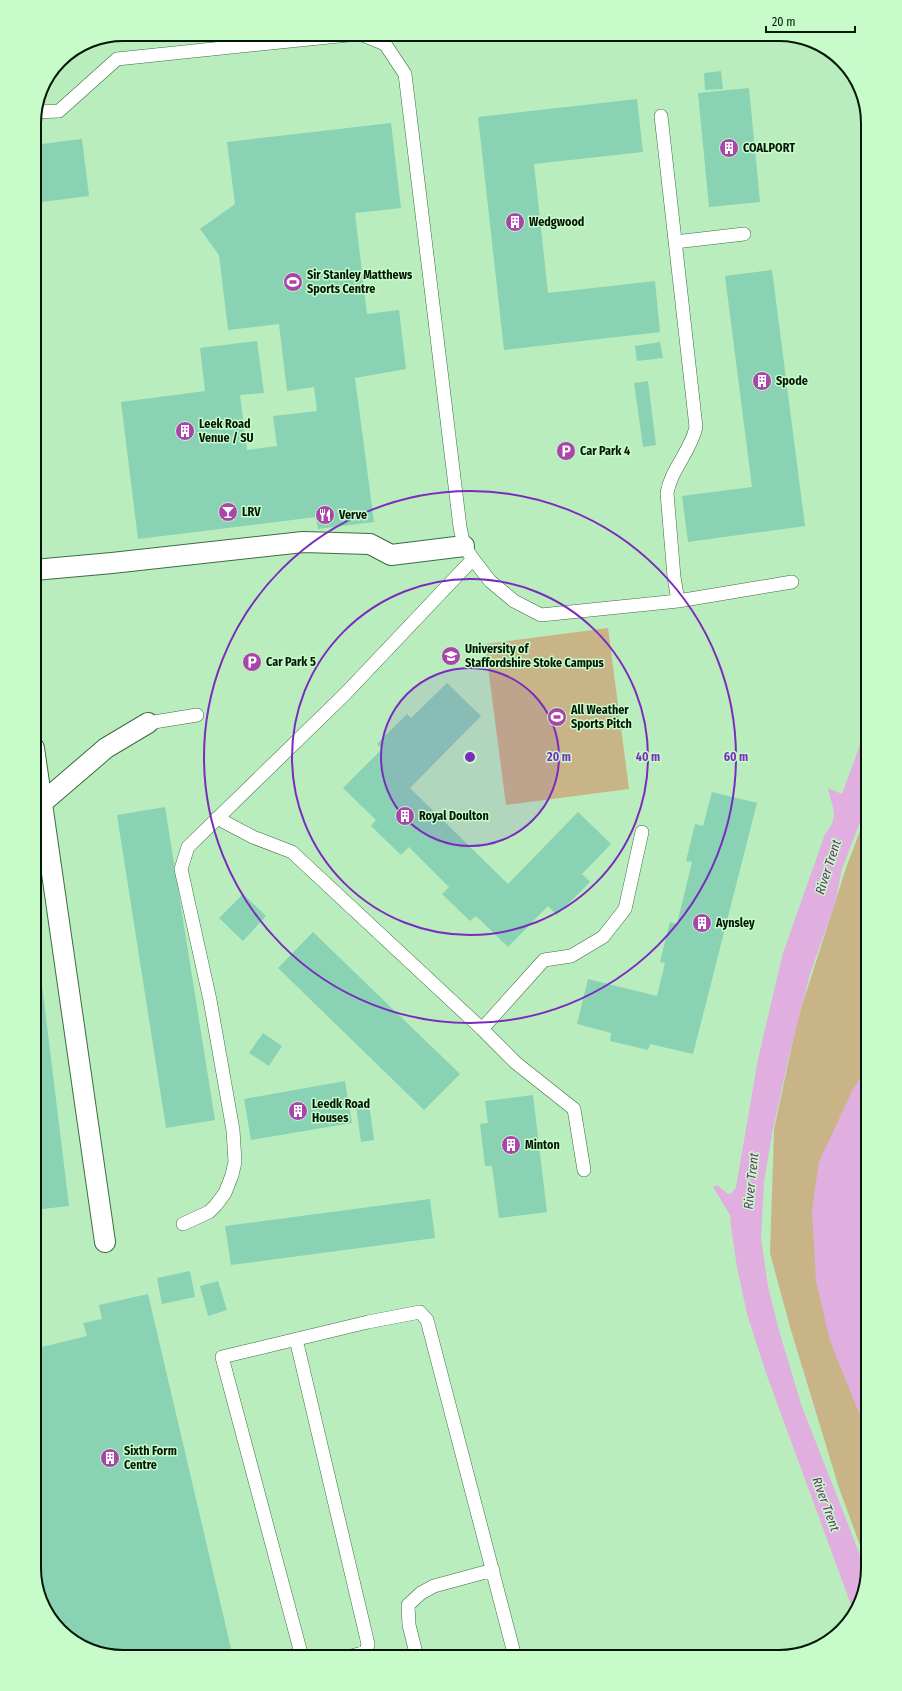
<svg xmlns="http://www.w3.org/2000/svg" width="902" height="1691" viewBox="0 0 902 1691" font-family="'Fira Sans Condensed',sans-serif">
  <rect width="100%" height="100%" fill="#baedbd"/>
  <path fill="#c8b487" d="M608,628L629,789L506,805L485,644Z
    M868,810V1567L839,1488L790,1327L770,1253L774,1130L797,1021L846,868Z"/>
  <path fill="#e0afdf" d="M868,723V801L842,869L835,903L810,974L789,1056L772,1134L764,1182L761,1238L768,1286L778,1327L801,1404L867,1573L854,1613L766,1373L747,1314L737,1267L731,1227L730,1215L713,1187L717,1185L728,1194L732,1193L736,1187L758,1059L783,953L825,834C840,816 832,808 828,788L842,794Z
    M868,1067V1435L830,1341L816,1281L812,1210L819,1162L853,1089Z"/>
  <path fill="#89d2b4" d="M721,71L723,89L705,90L704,73Z
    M749,88L760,202L709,207L698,93Z
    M637,99L643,152L534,164L548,293L655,281L660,332L504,350L478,117Z
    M391,123L401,208L355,213L367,314L399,310L406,369L355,378L374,522L318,529L316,517L138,539L121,402L205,391L200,348L257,341L264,393L240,395L247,450L277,446L273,416L317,411L314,387L287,391L279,324L228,330L219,255L200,229L235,204L227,142Z
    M82,139L89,196L34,203V145Z
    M34,223H35L39,256H34Z
    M772,270L805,526L688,542L682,496L752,487L725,276Z
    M660,342L663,358L637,361L635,346Z
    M648,381L656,445L643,447L634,383Z
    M447,683L481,716L410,788L508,884L578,812L611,844L582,874L590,882L557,915L548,906L508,947L476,916L470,921L442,894L449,887L409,847L401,855L371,826L376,820L343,788L382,749L377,744L407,714L411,718Z
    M712,792L757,803L693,1054L650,1044L648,1050L610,1041L611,1033L577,1024L588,979L657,996L665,963L660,962L670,922L677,924L692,862L686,861L695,824L703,826Z
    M165,807L215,1120L166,1128L117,815Z
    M243,894L266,916L243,941L219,918Z
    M313,932L460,1074L424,1110L278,968Z
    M34,960H39L69,1206L34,1210Z
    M263,1033L282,1046L269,1066L249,1053Z
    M345,1081L352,1123L251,1140L244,1099Z
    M533,1095L547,1212L499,1218L492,1166H485L480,1124L488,1123L485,1101Z
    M369,1104L374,1140L361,1142L356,1106Z
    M430,1199L435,1238L231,1265L225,1226Z
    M190,1271L195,1297L162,1304L157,1278Z
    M218,1281L227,1310L208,1316L200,1286Z
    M148,1294L233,1657H117L84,1645L83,1642L78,1643L73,1642L41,1602L34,1568V1349L87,1336L83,1323L102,1319L99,1305Z"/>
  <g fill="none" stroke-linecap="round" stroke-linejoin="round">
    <defs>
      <path id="service" d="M36,112L59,111L117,59L358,34
        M675,242L744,234
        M473,559L490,581L514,601L541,615L678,601L674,577L667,493C671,469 691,451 696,427L661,116
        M678,601L792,582
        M148,723L197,715
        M217,818L253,837L292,852L482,1029L516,1063L574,1109L584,1170
        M482,1029L544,960L571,956L603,937L625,909L642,832
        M183,1224L209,1212L216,1205L225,1193L232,1175L235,1162L233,1130L210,1000L181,869L188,847L345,694L473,559L464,546L460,527L405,74L385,44L360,34
        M296,1339L368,1644L366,1652L348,1657
        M302,1657L222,1357L368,1322L420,1312L427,1320L515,1657
        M417,1657L409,1625L408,1605L421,1593L434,1586L493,1570"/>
      <path id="pedestrian" d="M34,570L112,563L303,542L370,544L391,555L464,546
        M34,748L105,1242
        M42,803L106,748L148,723"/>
    </defs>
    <use href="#service" stroke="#3d6c42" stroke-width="14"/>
    <use href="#pedestrian" stroke="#3d6c42" stroke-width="22"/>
    <use href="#service" stroke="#fff" stroke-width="13"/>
    <use href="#pedestrian" stroke="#fff" stroke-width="20"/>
  </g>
  <circle cx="470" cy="757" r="89" fill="#7b2cbf" fill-opacity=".12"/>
  <g fill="none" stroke="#7b2cbf" stroke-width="2">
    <circle cx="470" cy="757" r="89"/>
    <circle cx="470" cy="757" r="178"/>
    <circle cx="470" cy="757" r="266"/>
  </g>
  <defs>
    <symbol id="building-disc" viewBox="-11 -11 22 22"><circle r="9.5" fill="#a844aa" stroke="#c7fbca"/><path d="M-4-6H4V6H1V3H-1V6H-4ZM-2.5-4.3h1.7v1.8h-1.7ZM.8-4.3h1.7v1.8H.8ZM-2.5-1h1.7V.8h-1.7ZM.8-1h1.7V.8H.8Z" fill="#fff"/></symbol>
    <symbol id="stadium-disc" viewBox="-11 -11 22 22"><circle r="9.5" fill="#a844aa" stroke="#c7fbca"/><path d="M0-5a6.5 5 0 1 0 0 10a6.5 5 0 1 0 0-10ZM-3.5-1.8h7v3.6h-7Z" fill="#fff"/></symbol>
    <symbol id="parking-disc" viewBox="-11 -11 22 22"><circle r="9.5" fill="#a844aa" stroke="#c7fbca"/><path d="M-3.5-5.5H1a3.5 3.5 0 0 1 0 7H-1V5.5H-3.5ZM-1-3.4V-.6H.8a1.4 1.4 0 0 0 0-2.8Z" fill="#fff"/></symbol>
    <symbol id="bar-disc" viewBox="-11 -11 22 22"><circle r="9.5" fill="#a844aa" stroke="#c7fbca"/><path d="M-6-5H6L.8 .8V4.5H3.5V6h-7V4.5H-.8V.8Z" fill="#fff"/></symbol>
    <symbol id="restaurant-disc" viewBox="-11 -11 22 22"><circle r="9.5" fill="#a844aa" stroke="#c7fbca"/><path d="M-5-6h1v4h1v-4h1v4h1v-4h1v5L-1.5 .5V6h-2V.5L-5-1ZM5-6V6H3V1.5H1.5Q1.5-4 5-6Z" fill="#fff"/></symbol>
    <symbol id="university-disc" viewBox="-11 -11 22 22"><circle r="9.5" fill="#a844aa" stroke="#c7fbca"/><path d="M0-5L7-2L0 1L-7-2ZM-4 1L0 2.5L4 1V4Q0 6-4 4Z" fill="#fff"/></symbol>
  </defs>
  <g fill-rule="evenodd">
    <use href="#building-disc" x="718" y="137" width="22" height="22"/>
    <use href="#building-disc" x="504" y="211" width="22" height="22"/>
    <use href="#stadium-disc" x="282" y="271" width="22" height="22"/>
    <use href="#building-disc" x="751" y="370" width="22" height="22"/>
    <use href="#building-disc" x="174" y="420" width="22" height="22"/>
    <use href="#parking-disc" x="555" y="440" width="22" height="22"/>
    <use href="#bar-disc" x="217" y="501" width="22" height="22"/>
    <use href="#restaurant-disc" x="314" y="504" width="22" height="22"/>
    <use href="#university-disc" x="440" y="645" width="22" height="22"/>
    <use href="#parking-disc" x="241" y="651" width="22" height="22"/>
    <use href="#stadium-disc" x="546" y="706" width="22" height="22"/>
    <use href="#building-disc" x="394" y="805" width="22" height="22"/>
    <use href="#building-disc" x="691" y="912" width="22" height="22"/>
    <use href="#building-disc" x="287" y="1100" width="22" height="22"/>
    <use href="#building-disc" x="500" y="1134" width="22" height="22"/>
    <use href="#building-disc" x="99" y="1447" width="22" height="22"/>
  </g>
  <g text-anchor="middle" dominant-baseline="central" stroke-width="3" stroke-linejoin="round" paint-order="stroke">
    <g font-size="12" font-weight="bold" fill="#041606" stroke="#c7fbca" text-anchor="start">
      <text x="743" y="148">COALPORT</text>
      <text x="529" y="222">Wedgwood</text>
      <text x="307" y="275">Sir Stanley Matthews<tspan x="307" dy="14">Sports Centre</tspan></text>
      <text x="776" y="381">Spode</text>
      <text x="199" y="424">Leek Road<tspan x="199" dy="14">Venue / SU</tspan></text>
      <text x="580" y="451">Car Park 4</text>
      <text x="242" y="512">LRV</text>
      <text x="339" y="515">Verve</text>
      <text x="465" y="649">University of<tspan x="465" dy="14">Staffordshire Stoke Campus</tspan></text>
      <text x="266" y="662">Car Park 5</text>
      <text x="571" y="710">All Weather<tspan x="571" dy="14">Sports Pitch</tspan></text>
      <text x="419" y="816">Royal Doulton</text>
      <text x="716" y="923">Aynsley</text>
      <text x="312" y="1104">Leedk Road<tspan x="312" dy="14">Houses</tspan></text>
      <text x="525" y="1145">Minton</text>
      <text x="124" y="1451">Sixth Form<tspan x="124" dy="14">Centre</tspan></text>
    </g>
    <g font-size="13" font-style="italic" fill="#6c336e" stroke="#c7fbca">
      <text transform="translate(828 867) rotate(-72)">River Trent</text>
      <text transform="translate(751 1181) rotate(-84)">River Trent</text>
      <text transform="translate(826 1504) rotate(70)">River Trent</text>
    </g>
  </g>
  <path d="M0 0H902V1691H0ZM123 41H779A82 82 0 0 1 861 123V1568A82 82 0 0 1 779 1650H123A82 82 0 0 1 41 1568V123A82 82 0 0 1 123 41Z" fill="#c7fbca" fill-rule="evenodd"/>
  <path fill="none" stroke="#041606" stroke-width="2" d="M123 41H779A82 82 0 0 1 861 123V1568A82 82 0 0 1 779 1650H123A82 82 0 0 1 41 1568V123A82 82 0 0 1 123 41Z"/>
  <circle cx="470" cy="757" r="6" fill="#7b2cbf" stroke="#c7fbca" stroke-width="2"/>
  <g font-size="12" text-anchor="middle" font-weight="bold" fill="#7b2cbf" stroke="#c7fbca" stroke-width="3" stroke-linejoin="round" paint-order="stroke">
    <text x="559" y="761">20 m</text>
    <text x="648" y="761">40 m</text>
    <text x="736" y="761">60 m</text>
  </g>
  <path d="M766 26v6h89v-6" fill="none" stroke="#041606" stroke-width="2"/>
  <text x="772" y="26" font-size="12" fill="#041606" stroke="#c7fbca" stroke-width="3" paint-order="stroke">20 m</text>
</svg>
